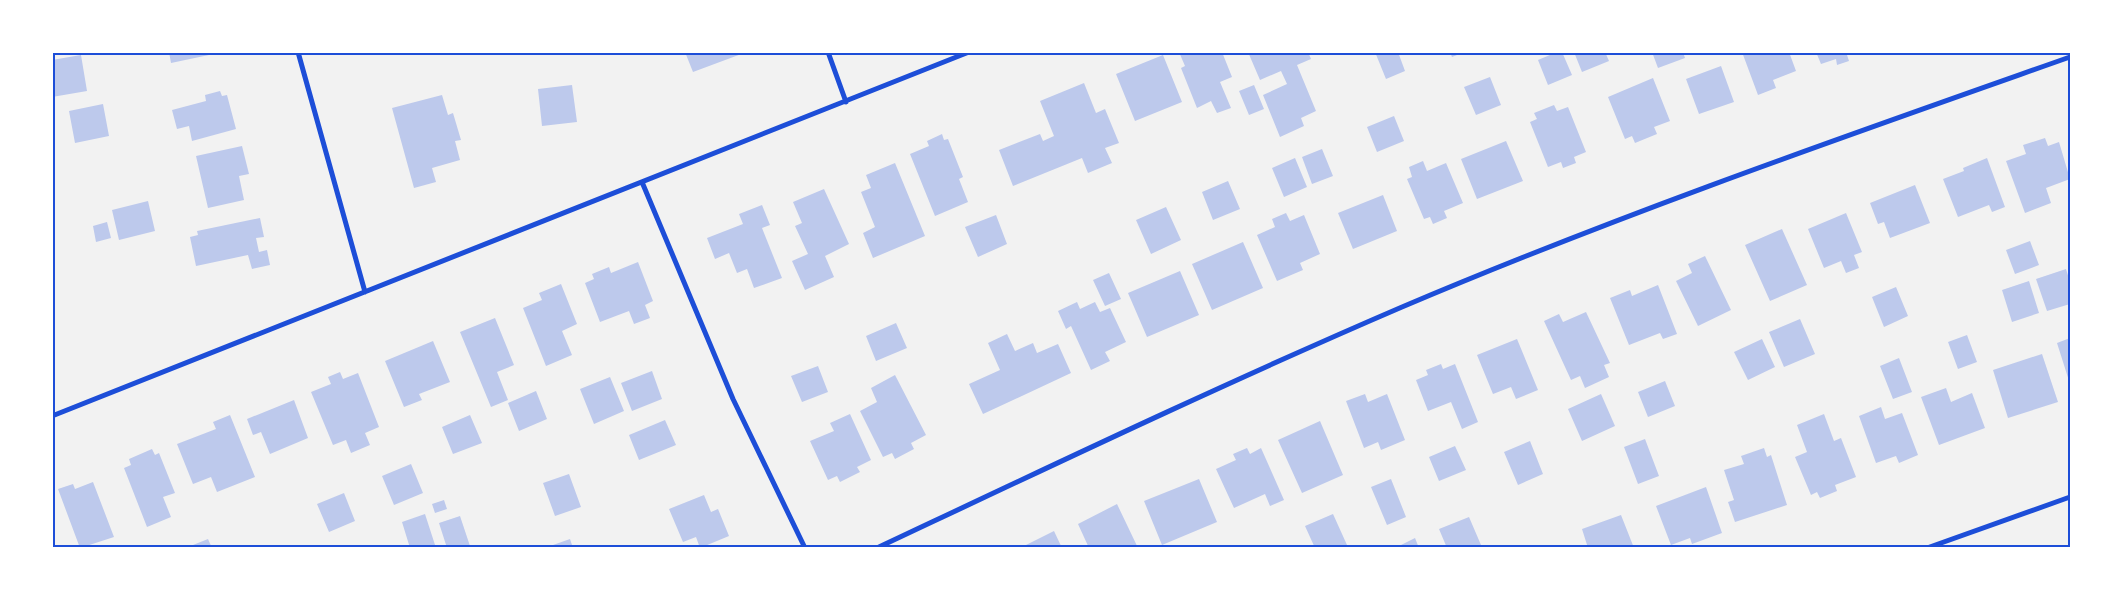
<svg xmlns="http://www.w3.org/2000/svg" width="2123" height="600" viewBox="0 0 2123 600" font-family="'Varela Round',sans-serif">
  <rect width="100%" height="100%" fill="#f2f2f2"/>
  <path fill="#bdc9ec" d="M169,52H209V55L171,63Z
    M685,52H744V53L693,72Z
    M1179,52H1222L1232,77L1220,82L1231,108L1217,113L1211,101L1197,108L1181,68L1185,66Z
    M1248,52H1308L1311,59L1297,65L1316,111L1301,118L1304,126L1280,137L1263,95L1287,84L1281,71L1260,80Z
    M1375,52H1398L1405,71L1386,79Z
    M1450,52H1462V53L1452,57Z
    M1557,52H1562L1572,75L1548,85L1538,60Z
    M1574,52H1605L1609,61L1582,72Z
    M1652,52H1683L1685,58L1658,68Z
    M1742,52H1789L1796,71L1773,80L1776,88L1758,95Z
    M1816,52H1852V53L1847,55L1849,61L1837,65L1836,59L1821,64Z
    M81,55L87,91L52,97V60Z
    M1163,55L1182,102L1135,121L1116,74Z
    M1721,66L1734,102L1699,114L1686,79Z
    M1490,77L1501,105L1476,115L1464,87Z
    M1653,78L1670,121L1654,127L1657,134L1635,143L1632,136L1625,139L1608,97Z
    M1084,83L1096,113L1105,109L1119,143L1105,148L1112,163L1088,173L1082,158L1013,186L999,150L1040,134L1043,141L1054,136L1040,101Z
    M572,85L577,122L542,126L538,89Z
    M1254,85L1264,109L1249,115L1239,91Z
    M220,91L222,96L227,95L236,129L192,141L189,126L177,129L172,110L206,101L205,95Z
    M442,95L448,115L453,113L461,140L455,141L460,160L432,168L436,182L414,188L392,108Z
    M103,104L109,136L75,143L69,111Z
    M1554,105L1557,111L1568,107L1586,152L1574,157L1576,163L1563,168L1561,162L1548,167L1530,122L1537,119L1534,113Z
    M1394,116L1404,141L1377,152L1367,127Z
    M942,134L944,140L948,139L963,177L959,179L968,202L935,216L910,154L929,146L927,141Z
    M2045,138L2048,146L2059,142L2070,179L2046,188L2051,203L2025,213L2006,161L2026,154L2023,145Z
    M1506,141L1523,181L1477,199L1461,159Z
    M242,146L249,174L239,176L244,200L208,208L196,156Z
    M1322,149L1333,176L1312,184L1302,157Z
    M1295,158L1307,187L1284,197L1272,168Z
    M1987,158L2005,207L1992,212L1989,205L1958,217L1943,179L1964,171L1963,168Z
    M1423,161L1427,171L1446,163L1463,203L1444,211L1447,218L1433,224L1430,217L1424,219L1407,179L1412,177L1409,167Z
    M895,163L925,236L873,258L863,233L875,227L861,192L871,188L866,175Z
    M1228,181L1240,209L1213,220L1202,192Z
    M1915,185L1930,223L1890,238L1884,222L1878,224L1870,203Z
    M824,189L849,244L825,256L834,277L805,290L792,261L808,254L795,226L802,223L793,202Z
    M1383,195L1397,231L1353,249L1338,213Z
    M148,201L155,231L119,240L112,210Z
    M762,205L770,225L762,228L782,278L754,288L747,269L737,273L729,253L715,259L707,238L743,224L739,214Z
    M1166,207L1181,240L1151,254L1136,220Z
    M1286,213L1290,221L1304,215L1320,254L1300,263L1303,270L1277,281L1257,235L1275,227L1272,219Z
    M1846,213L1862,252L1854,255L1859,268L1846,273L1841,261L1824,268L1808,229Z
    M996,215L1007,244L978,257L965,227Z
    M260,218L264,237L256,238L259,252L267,250L270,265L252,269L248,255L196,266L190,237L198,235L197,231Z
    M107,222L111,238L96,242L93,226Z
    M1782,229L1807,285L1770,301L1745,245Z
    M2030,241L2039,265L2015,274L2006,250Z
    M1243,242L1263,288L1212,310L1192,264Z
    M1705,256L1731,310L1698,326L1676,281L1692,273L1688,264Z
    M638,262L653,301L645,305L650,318L634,324L629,311L600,322L585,283L594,279L592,274L609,267L611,273Z
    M2066,269L2070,282V304L2047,311L2036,279Z
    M1180,271L1199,315L1147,337L1128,293Z
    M1109,273L1121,299L1105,306L1093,280Z
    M2029,281L2039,313L2012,322L2002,290Z
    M561,284L577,324L562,331L572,355L546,366L523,308L542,300L539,293Z
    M1658,285L1677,334L1663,339L1660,333L1629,345L1610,298L1630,290L1632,296Z
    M1896,287L1908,316L1884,327L1872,297Z
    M1077,302L1080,309L1095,302L1100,312L1110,308L1126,342L1105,352L1110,361L1091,370L1071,326L1066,329L1058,311Z
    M1586,312L1610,363L1604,365L1609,377L1585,388L1580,376L1571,380L1544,321L1559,314L1563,322Z
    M495,318L514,365L497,372L508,400L491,407L460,332Z
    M1800,319L1815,354L1784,367L1769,332Z
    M896,323L907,348L876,361L866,336Z
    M1007,334L1015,351L1033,343L1037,353L1058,344L1071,373L983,414L969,384L1000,370L988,343Z
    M1967,335L1977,362L1958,369L1948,342Z
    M2070,338V384L2057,343Z
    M1517,339L1538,390L1516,399L1511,387L1493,394L1477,355Z
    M1762,339L1775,367L1748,380L1734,352Z
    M433,341L450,382L419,394L422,400L404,407L385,361Z
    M2042,354L2058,402L2008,418L1993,370Z
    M1899,358L1912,392L1893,399L1880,366Z
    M1441,364L1443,369L1455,364L1478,422L1462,429L1451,402L1428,411L1416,380L1428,375L1426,370Z
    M818,366L828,392L802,402L791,376Z
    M652,371L662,399L632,411L621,383Z
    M340,372L343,379L358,373L379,427L365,433L370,445L351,453L346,440L333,445L311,392L331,384L328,377Z
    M895,375L926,435L911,443L914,449L895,459L892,453L883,457L860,411L877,402L871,388Z
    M610,377L624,411L594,424L580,389Z
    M1665,381L1675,406L1648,417L1638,392Z
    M1946,388L1951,402L1972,393L1985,428L1939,445L1921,397Z
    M536,391L547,419L519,431L508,403Z
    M1365,394L1368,402L1387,394L1405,440L1381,450L1378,442L1364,448L1346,401Z
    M1601,394L1615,426L1582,441L1568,409Z
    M294,400L308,438L270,454L261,432L253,435L247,419Z
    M1881,407L1885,419L1902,413L1918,455L1899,463L1896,456L1876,463L1859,416Z
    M850,414L871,460L857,467L860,472L840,482L837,476L828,480L810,441L834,431L830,423Z
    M1824,414L1834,441L1841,438L1856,477L1835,485L1837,491L1820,498L1817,492L1811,495L1795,457L1807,452L1797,425Z
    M230,415L255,477L217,492L211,477L193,484L177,444L216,429L213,422Z
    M470,415L482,443L453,454L442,427Z
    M665,420L676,445L639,460L629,435Z
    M1320,421L1343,475L1302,493L1278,440Z
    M1645,439L1659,476L1638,484L1624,447Z
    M1530,441L1543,474L1518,485L1504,452Z
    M1455,446L1466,470L1439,481L1429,457Z
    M1247,448L1250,454L1261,448L1284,500L1270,506L1265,494L1234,508L1216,469L1236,460L1233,454Z
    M1764,448L1767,457L1771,455L1787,505L1735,522L1728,502L1734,500L1724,470L1744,464L1741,456Z
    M152,449L155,455L159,453L175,493L163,497L171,517L147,527L124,468L131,465L129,459Z
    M411,464L423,493L394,505L382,476Z
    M569,474L581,507L555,516L543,483Z
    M1199,479L1217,522L1162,545L1144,501Z
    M1391,479L1406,517L1387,525L1371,487Z
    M93,482L114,537L80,548L58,489L73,484L75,489Z
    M1706,487L1722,533L1692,544L1690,538L1671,545L1656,506Z
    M344,493L355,521L329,532L317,504Z
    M704,495L711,512L718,509L729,536L700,548L696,537L683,542L669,509Z
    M444,500L447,509L435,513L432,504Z
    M1117,504L1138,548H1089L1078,524Z
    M425,514L436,548H410L402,522Z
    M1333,514L1347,545L1340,548H1315L1305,526Z
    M1621,515L1634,548H1588L1582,529Z
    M460,516L470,546L447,548L439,523Z
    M1469,517L1481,545L1475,548H1447L1439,529Z
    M1054,531L1062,548H1020Z
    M1415,538L1419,548H1395Z
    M208,539L212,548H188V547Z
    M570,539L573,548H554L553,545Z"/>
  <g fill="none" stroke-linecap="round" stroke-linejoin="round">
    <path stroke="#1d4ed8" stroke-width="5" d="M298,52L365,292
      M828,52L846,102
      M642,182L733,399L805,548
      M52,416L969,52
      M877,548C1051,466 1225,383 1402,307C1621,214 1846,136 2070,57
      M1927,548L2070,497"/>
  </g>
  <rect width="2123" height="600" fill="none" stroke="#ffffff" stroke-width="108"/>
  <rect x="54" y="54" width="2015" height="492" fill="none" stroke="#1d4ed8" stroke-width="2"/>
</svg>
